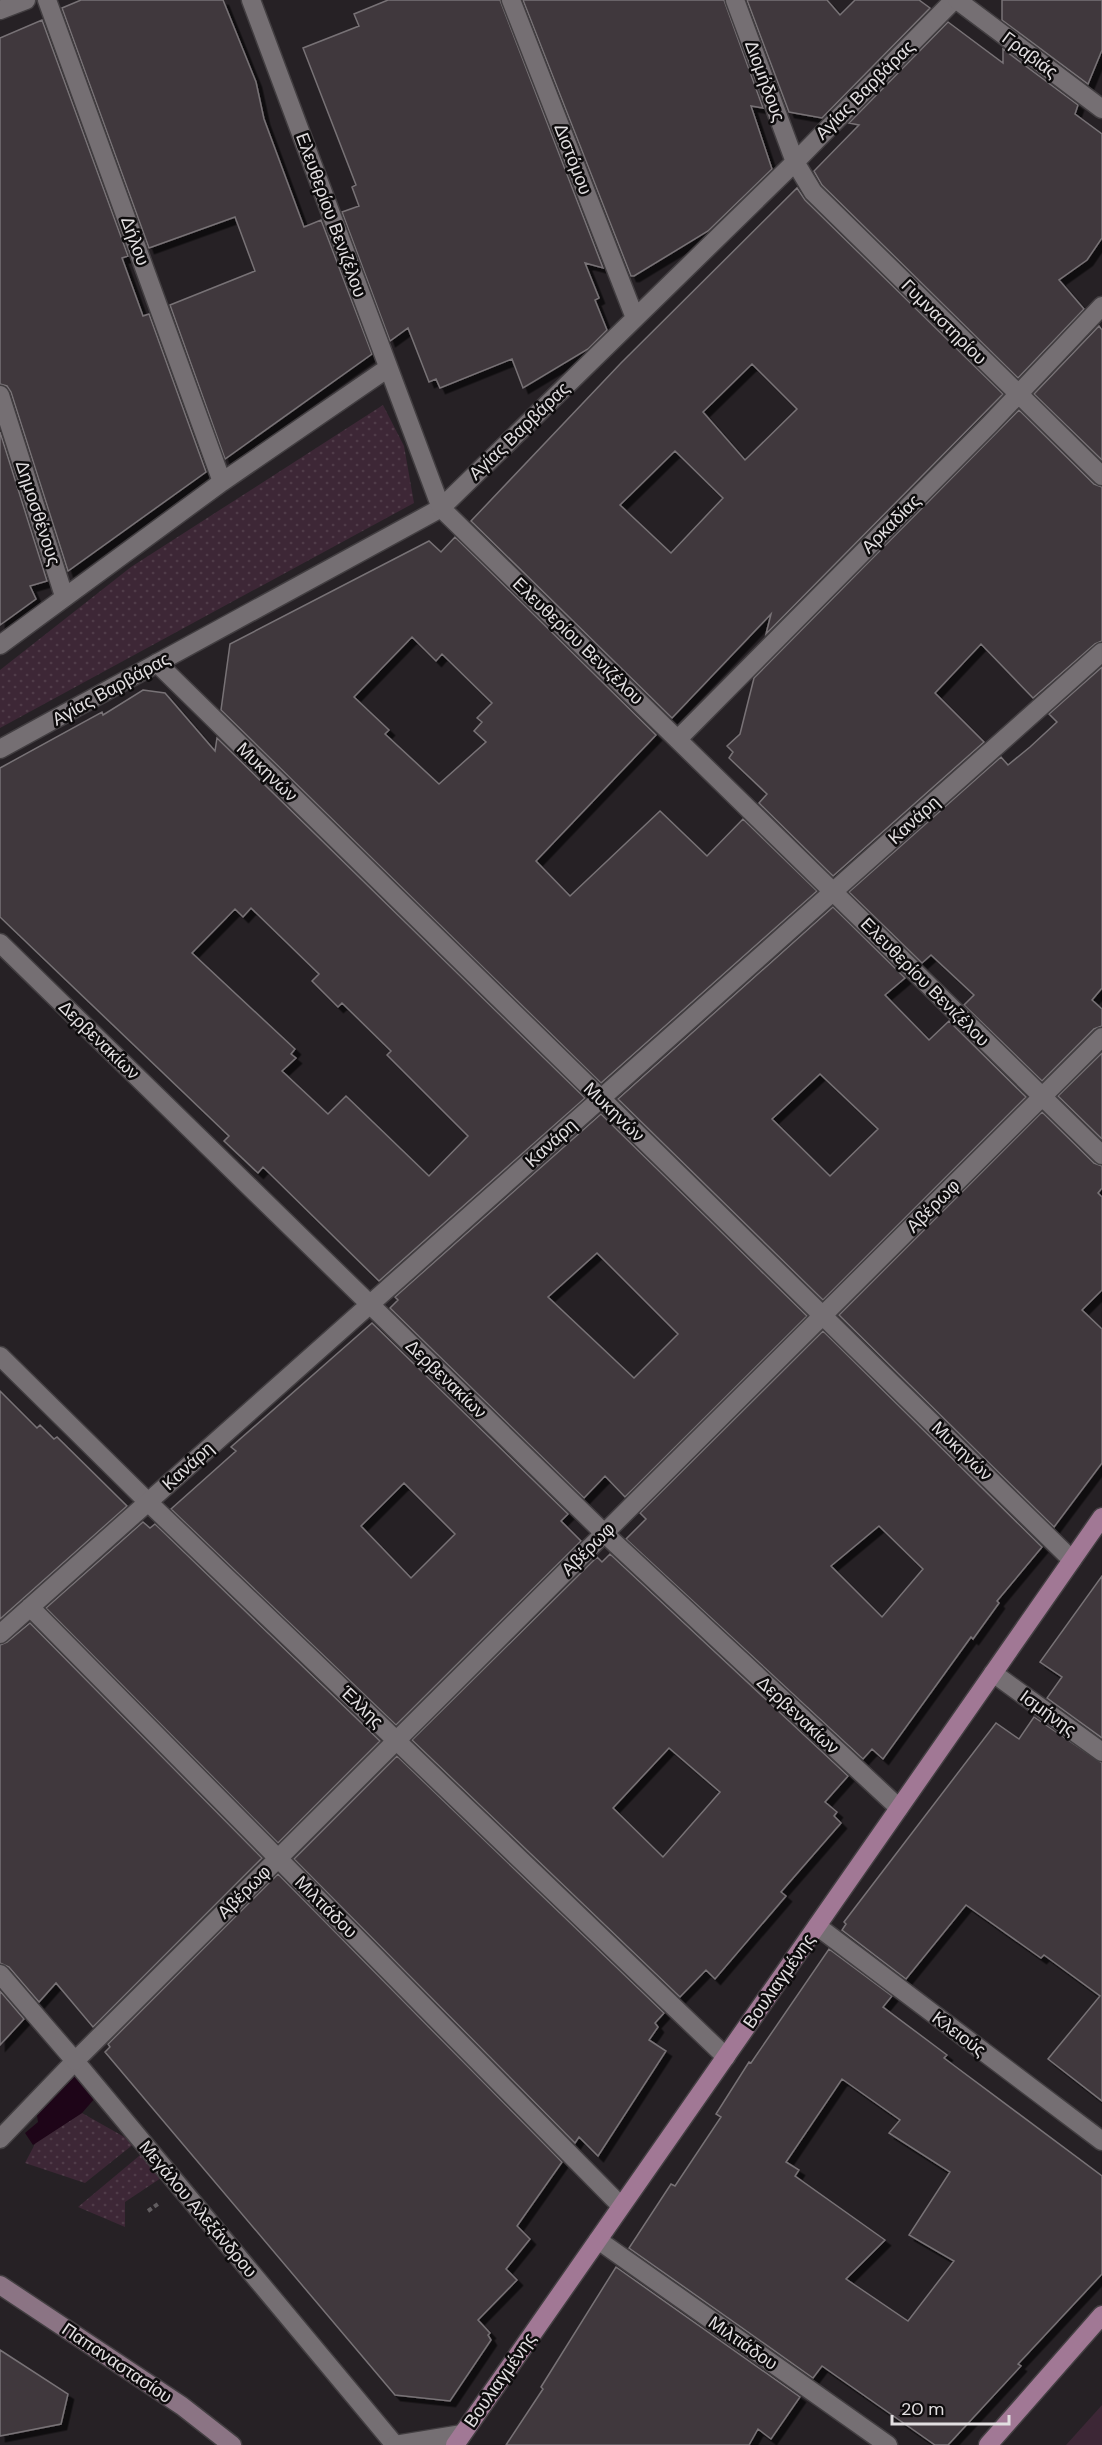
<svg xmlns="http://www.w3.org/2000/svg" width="1102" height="2445" viewBox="0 0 1102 2445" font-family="'DM Sans',sans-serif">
  <defs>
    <pattern id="park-dots" width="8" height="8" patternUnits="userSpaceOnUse" patternTransform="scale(1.5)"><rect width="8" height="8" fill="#3d2736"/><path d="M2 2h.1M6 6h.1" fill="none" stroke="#503c49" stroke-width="1.8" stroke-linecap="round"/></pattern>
    <filter id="shadow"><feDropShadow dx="5.5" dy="5.5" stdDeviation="0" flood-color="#0009"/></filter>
  </defs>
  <rect width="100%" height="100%" fill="#262125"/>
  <path fill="url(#park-dots)" d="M383,405L404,446L414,503L0,728V670L131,567Z
    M82,2113L135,2143L85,2183L25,2163L36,2142Z
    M145,2151L167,2174L125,2202V2227L78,2207Z"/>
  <path fill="#3d2736" d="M1102,2405V2445H1066Z"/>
  <path fill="#1e0518" d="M77,2074L96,2097L82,2113L33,2145L25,2133L38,2122L37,2115Z"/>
  <path fill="#3f393d" stroke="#787276" stroke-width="1.5" fill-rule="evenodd" filter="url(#shadow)" d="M81,0H223L256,82L264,119L304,227L321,220L372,354L225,459L170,305L255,271L235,217L149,248L62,8Z
    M388,0H500L603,268L585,263L599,298L595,300L607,330L588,349L523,388L512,359L440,388L436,379L429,382L408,328L390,341L342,212L359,206L352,187L356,185L303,48L359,26L354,14Z
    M523,0H724L763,108L751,106L772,169L708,231L634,276H631Z
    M747,0H827L840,15L855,0H919L930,8L822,118L789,112Z
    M1002,0H1102V50L1088,84L1002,20Z
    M42,20L128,256L122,258L143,316L149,314L206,472L68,571L11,392L7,386L0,384V38Z
    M948,22L1003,63V49L1078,105L1075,114L1102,134V238L1087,260L1059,280L1084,309L1018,378L822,185L814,171L859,125L849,123Z
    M797,188L805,200L1003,394L766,634L771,614L672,718L471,521L621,363ZM752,364L797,409L745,460L703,412ZM675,451L723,498L671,553L620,505Z
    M1099,326L1102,330V460L1034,394Z
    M1019,410L1094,484L1102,487V641L1095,644L1033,698L981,644L935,693L984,742L833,876L759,803L767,794L729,758L733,752L727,746L740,734L754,678Z
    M0,432L47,581L30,586L36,599L0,625Z
    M455,537L656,735L536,861L570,896L660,811L707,856L743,819L817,891L601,1083L221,710L230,644L429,541L441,552ZM412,637L436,661L442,654L492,703L477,718L482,722L474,731L486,742L439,784L385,734L389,730L354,697Z
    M1102,667V988L1092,1000L1102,1009V1026L1094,1029L1042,1081L964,1005L974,995L931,955L922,963L849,892L1001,757L1008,765L1030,747L1057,722L1049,714Z
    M143,690L165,693L215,751L217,738L585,1098L379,1281L263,1167L258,1173L224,1141L229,1136L0,917V768L102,712L103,715ZM251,908L319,974L312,981L338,1007L342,1003L391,1051L387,1055L468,1136L429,1176L346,1096L328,1114L282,1071L296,1058L291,1054L295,1049L192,953L235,909L243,917Z
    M833,907L905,978L885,995L929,1040L949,1021L1026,1097L823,1300L618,1099ZM820,1074L878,1129L830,1176L772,1119Z
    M1102,1053V1139L1058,1096Z
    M1042,1112L1094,1163L1102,1166V1188L1098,1193L1102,1197V1290L1082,1310L1102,1329V1463L1054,1527L839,1315Z
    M601,1114L807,1316L625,1497L605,1476L584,1498L390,1308L398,1300L395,1297ZM597,1253L678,1334L634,1378L548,1297Z
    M372,1323L568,1514L561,1521L581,1541L396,1725L171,1509L236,1451L231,1447ZM404,1483L455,1534L411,1578L361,1526Z
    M823,1331L1042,1547L997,1601L999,1603L973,1639L971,1637L883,1759L872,1749L863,1759L626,1539L646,1519L640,1513ZM879,1526L923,1569L882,1617L831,1566Z
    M0,1391L37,1428L40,1425L54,1439L57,1437L127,1506L0,1619Z
    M143,1522L150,1528L155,1524L380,1741L278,1843L46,1608Z
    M610,1554L848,1776L825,1802L837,1812L834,1816L841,1823L781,1892L786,1896L715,1979L706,1970L680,1997L412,1740L597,1557L602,1562ZM669,1748L720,1792L663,1857L613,1808Z
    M1102,1576V1738L1047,1698L1062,1677L1040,1662Z
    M30,1623L262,1858L93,2027L56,1983L39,2002L9,1967L0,1963V1645L7,1642Z
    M1034,1717L1102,1763V2101L1048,2059L1100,1996L1044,1955L1041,1958L966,1905L906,1979L842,1930L846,1924L844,1922L996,1723L1019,1739Z
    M397,1756L664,2013L655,2023L658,2027L649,2040L666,2051L598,2156L579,2137L575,2143L294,1859Z
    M278,1874L562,2162L517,2226L530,2239L506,2269L517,2280L478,2320L490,2333L488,2335L491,2340L450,2401L395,2395L105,2052L110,2047L108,2044Z
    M829,1949L892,1996L883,2007L947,2055L944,2058L1102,2176V2274L1018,2364L1021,2366L948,2445H935L822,2366L813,2378L629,2248L671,2184L675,2186L721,2117L716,2114L749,2062L751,2063ZM842,2079L900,2120L889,2133L950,2172L909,2235L954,2261L908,2321L846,2279L885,2240L795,2176L799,2170L786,2162Z
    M0,1991L24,2019L0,2045Z
    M616,2267L800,2397L771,2439L758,2429L749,2445H506L543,2389L541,2387Z
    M0,2350L68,2394L61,2424L0,2436Z"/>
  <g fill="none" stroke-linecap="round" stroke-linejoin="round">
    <defs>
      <path id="pedestrian" d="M0,749L441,508
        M0,1356L148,1502
        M0,2139L75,2061L395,2445"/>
      <path id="minor" d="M47,0L222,482
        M251,0L441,508L1102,1155
        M511,0L635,318
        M735,0L795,162L813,192L1102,476
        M0,10L26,0
        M0,395L64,596
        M441,508L795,162L954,0
        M0,645L222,482L388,368
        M157,663L1072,1560
        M678,739L990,424L1102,306
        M0,943L604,1533L899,1808
        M148,1502L726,2057
        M30,1607L621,2206
        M0,1634L1102,652
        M993,1673L1102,1752
        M817,1926L1102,2141
        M0,1974L75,2061L1102,1037
        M598,2240L888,2445"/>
      <path id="tertiary" d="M957,0L1102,109
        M395,2445L462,2434"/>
      <path id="secondary" d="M0,2285L182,2406L232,2445"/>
      <path id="primary" d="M455,2445L1102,1517
        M988,2445L1102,2315"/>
    </defs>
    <use href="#pedestrian" stroke="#423e41" stroke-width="21"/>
    <use href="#minor" stroke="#423e41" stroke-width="21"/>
    <use href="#tertiary" stroke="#423e41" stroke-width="21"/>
    <use href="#secondary" stroke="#423e41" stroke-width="21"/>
    <use href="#primary" stroke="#423e41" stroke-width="21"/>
    <path stroke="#615d60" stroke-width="4" stroke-dasharray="4.5 3" stroke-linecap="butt" d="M148,2211L158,2204"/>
    <use href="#pedestrian" stroke="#756f73" stroke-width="18"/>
    <use href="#minor" stroke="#756f73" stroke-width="18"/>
    <use href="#tertiary" stroke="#756f73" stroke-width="18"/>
    <use href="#secondary" stroke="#8b7484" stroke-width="18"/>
    <use href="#primary" stroke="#a17895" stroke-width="18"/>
  </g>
  <g text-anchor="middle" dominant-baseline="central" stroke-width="5" stroke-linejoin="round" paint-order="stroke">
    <g font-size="18" fill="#e2dfe1" stroke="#0e0c0d">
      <text transform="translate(1030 55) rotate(37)">Γραβιάς</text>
      <text transform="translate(765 81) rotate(70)">Διομήδους</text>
      <text transform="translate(865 90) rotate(-45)">Αγίας Βαρβάρας</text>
      <text transform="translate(573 159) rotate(69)">Διστόμου</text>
      <text transform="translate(331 215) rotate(70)">Ελευθερίου Βενιζέλου</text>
      <text transform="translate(135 241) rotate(70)">Δήλου</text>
      <text transform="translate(944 322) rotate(45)">Γυμναστηρίου</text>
      <text transform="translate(519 431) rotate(-44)">Αγίας Βαρβάρας</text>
      <text transform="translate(38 513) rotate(72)">Δημοσθένους</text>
      <text transform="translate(891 524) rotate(-45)">Αρκαδίας</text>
      <text transform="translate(578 641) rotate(44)">Ελευθερίου Βενιζέλου</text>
      <text transform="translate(111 689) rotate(-29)">Αγίας Βαρβάρας</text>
      <text transform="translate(267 772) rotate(44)">Μυκηνών</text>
      <text transform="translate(914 820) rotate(-42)">Κανάρη</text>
      <text transform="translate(925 982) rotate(45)">Ελευθερίου Βενιζέλου</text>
      <text transform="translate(99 1040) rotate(44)">Δερβενακίων</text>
      <text transform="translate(614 1112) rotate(44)">Μυκηνών</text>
      <text transform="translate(551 1143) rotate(-42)">Κανάρη</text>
      <text transform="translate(933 1206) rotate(-45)">Αβέρωφ</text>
      <text transform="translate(446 1379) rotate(44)">Δερβενακίων</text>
      <text transform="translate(962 1451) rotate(44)">Μυκηνών</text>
      <text transform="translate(188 1466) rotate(-42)">Κανάρη</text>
      <text transform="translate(588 1549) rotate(-45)">Αβέρωφ</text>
      <text transform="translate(362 1707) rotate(44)">Έλλης</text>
      <text transform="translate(1048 1713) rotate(36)">Ισμήνης</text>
      <text transform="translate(798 1715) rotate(43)">Δερβενακίων</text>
      <text transform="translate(244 1892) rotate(-45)">Αβέρωφ</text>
      <text transform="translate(326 1907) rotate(45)">Μιλτιάδου</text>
      <text transform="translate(779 1981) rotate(-55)">Βουλιαγμένης</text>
      <text transform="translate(959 2034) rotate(37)">Κλειούς</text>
      <text transform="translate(198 2209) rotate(50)">Μεγάλου Αλεξάνδρου</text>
      <text transform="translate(743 2343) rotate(35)">Μιλτιάδου</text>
      <text transform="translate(117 2363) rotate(34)">Παπαναστασίου</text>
      <text transform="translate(500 2380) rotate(-55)">Βουλιαγμένης</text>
    </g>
  </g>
  <path d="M892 2415v9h117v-9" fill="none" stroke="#e2dfe1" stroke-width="3"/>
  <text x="901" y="2415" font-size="18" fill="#e2dfe1" stroke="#0e0c0d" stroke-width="4.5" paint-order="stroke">20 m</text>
</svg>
